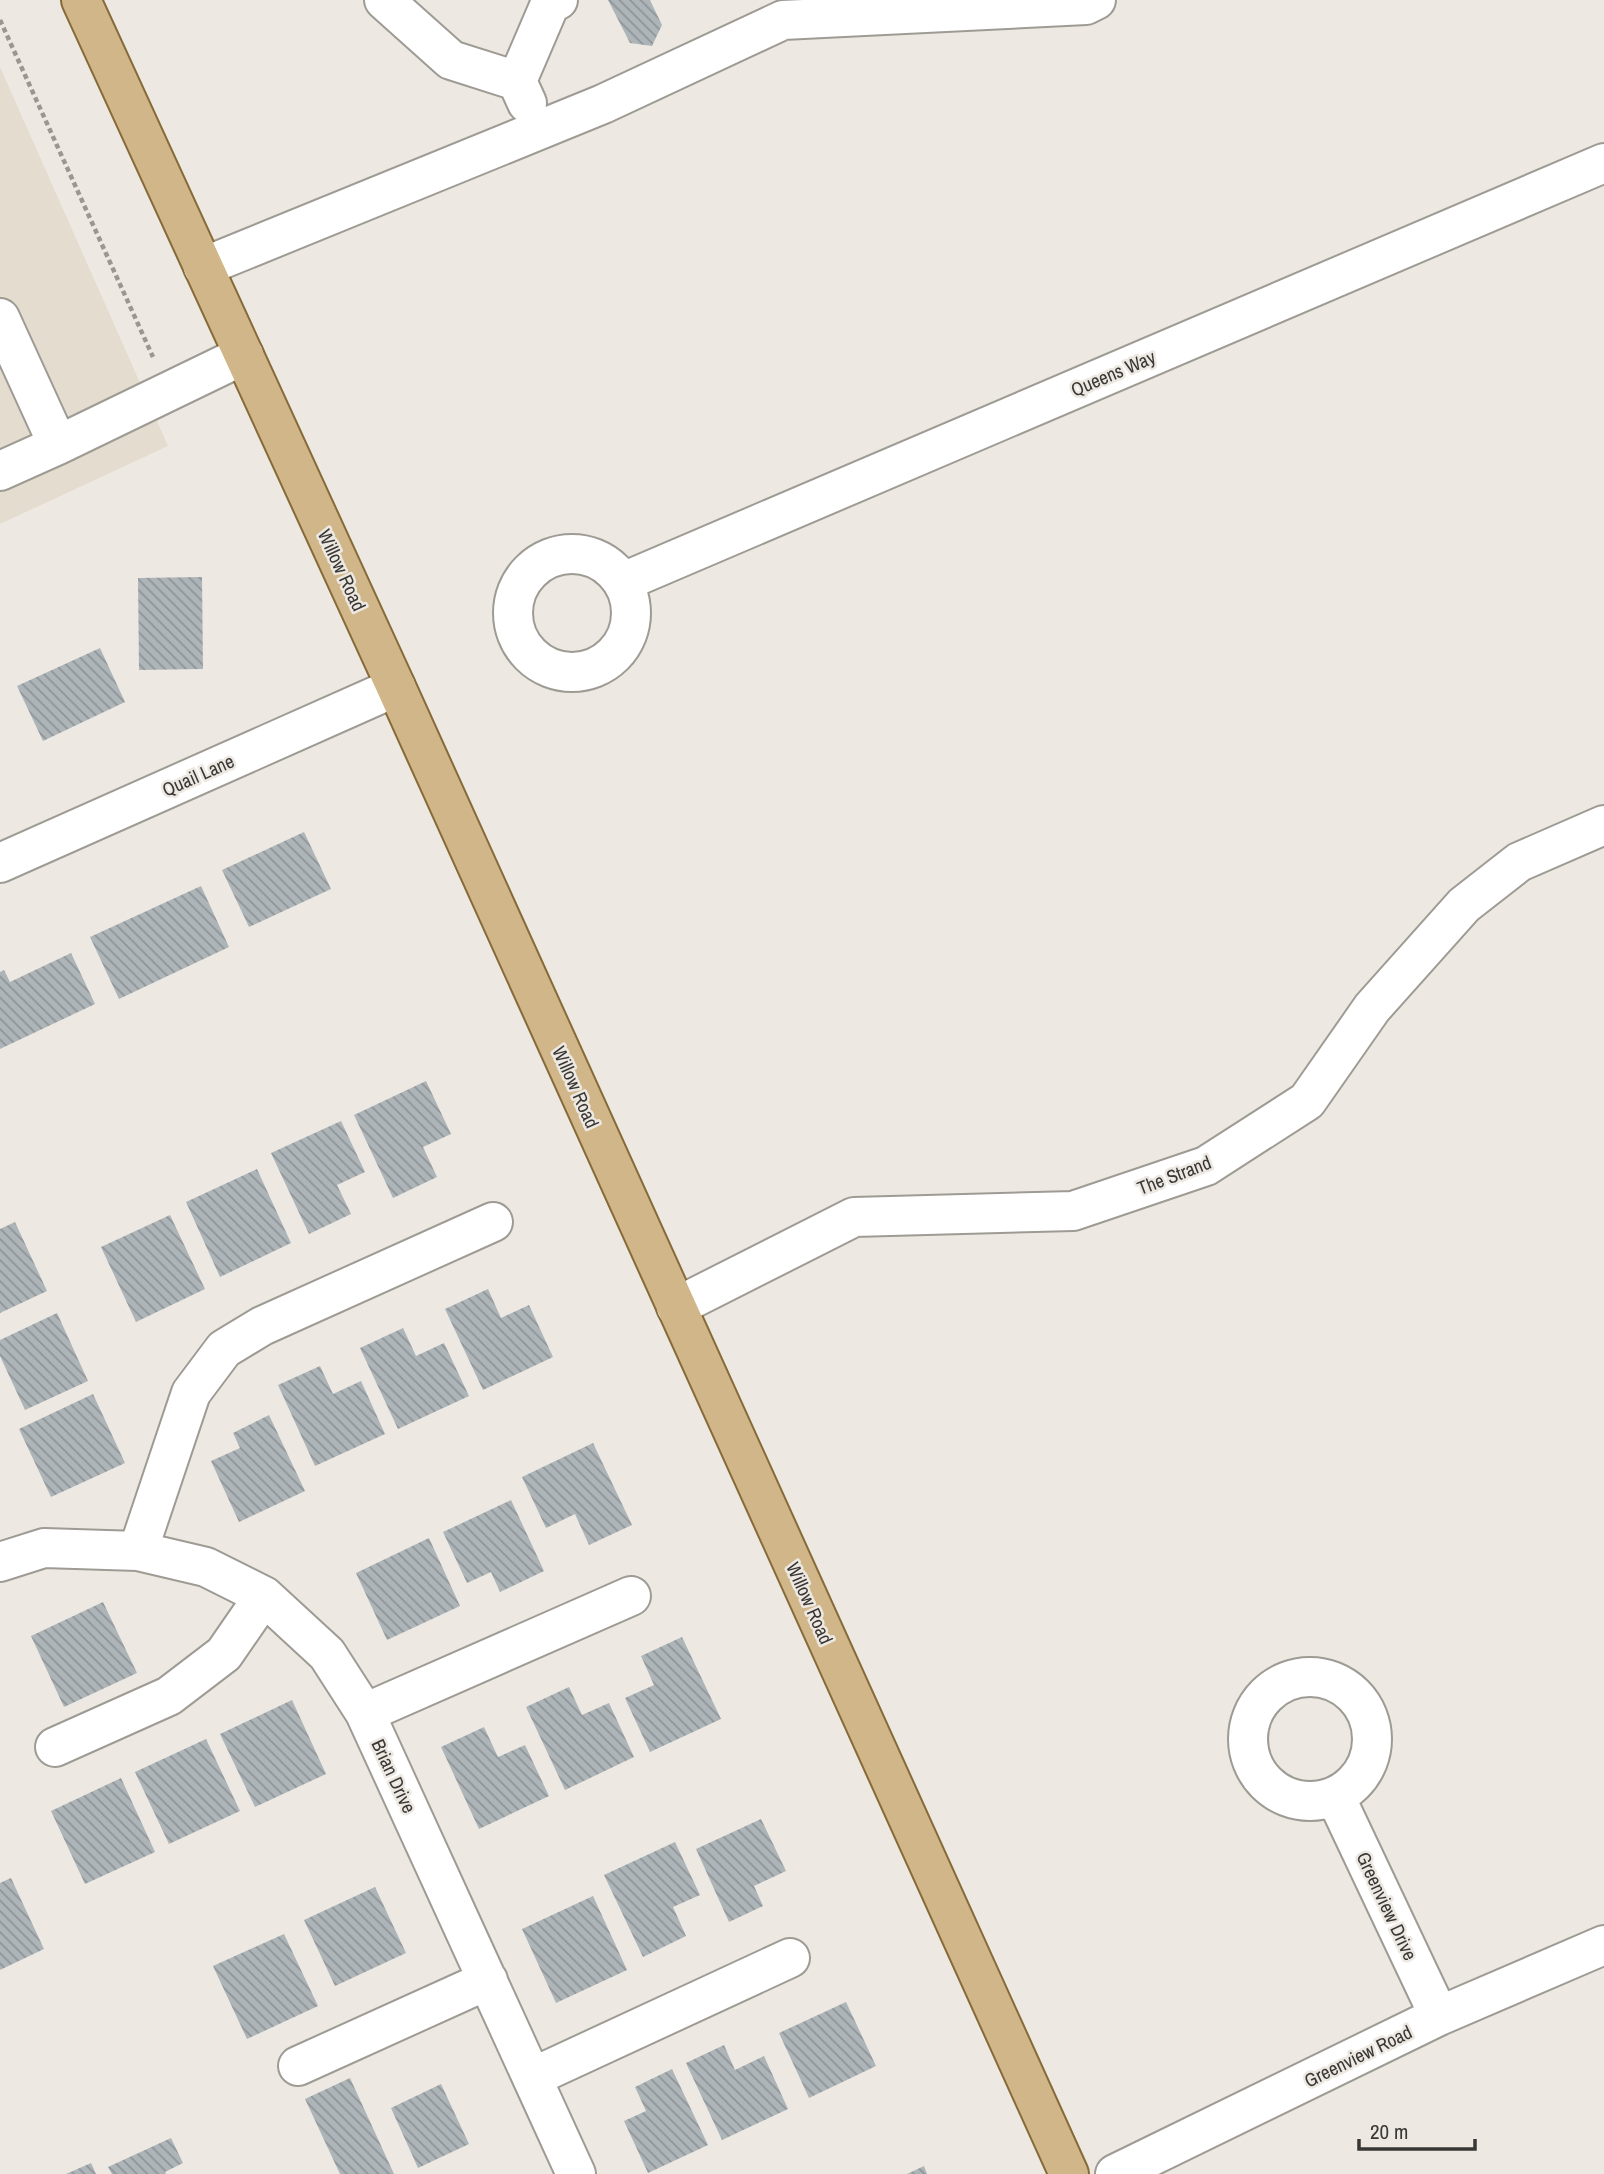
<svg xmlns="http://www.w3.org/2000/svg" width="1604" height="2174" viewBox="0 0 1604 2174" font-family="'Archivo Narrow',sans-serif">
  <defs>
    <pattern id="building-back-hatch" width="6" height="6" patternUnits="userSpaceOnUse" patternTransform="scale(1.75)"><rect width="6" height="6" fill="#adb5b9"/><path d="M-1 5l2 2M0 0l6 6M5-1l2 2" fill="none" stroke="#8e9497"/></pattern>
  </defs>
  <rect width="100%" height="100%" fill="#ede9e2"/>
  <path fill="#e4dccf" d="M0,67L168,446L0,524Z"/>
  <path fill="url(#building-back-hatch)" d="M608,0H650L662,25L652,46L630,43Z
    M202,577L203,669L139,670L138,578Z
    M100,648L125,702L43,741L17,686Z
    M304,832L331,889L249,927L222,870Z
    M201,886L229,947L119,999L90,937Z
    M71,953L95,1004L0,1049V972L4,970L10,982Z
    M426,1081L451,1134L423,1147L437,1177L393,1198L354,1115Z
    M341,1121L365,1172L337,1185L351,1214L309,1234L271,1153Z
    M257,1169L291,1243L220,1277L186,1202Z
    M170,1215L205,1289L136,1322L101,1247Z
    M15,1222L47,1291L0,1313V1229Z
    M488,1289L501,1318L529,1305L553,1357L483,1390L445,1309Z
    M57,1313L88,1381L25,1410L0,1356V1340Z
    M403,1328L416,1356L444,1343L469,1396L398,1429L360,1348Z
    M320,1366L333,1394L361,1381L385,1434L315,1466L278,1385Z
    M93,1394L125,1463L51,1497L19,1429Z
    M269,1415L305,1491L239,1522L211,1461L240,1448L233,1433Z
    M593,1443L632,1525L589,1545L575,1514L546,1528L522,1477Z
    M511,1500L544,1571L500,1592L491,1572L467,1583L443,1532Z
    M429,1538L460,1606L387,1640L356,1573Z
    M103,1602L137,1673L64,1707L31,1636Z
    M682,1637L721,1719L650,1752L625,1698L654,1685L641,1656Z
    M569,1687L582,1715L609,1703L634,1757L565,1790L526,1707Z
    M292,1700L326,1774L255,1807L220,1734Z
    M484,1727L498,1757L525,1745L549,1796L479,1829L441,1747Z
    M206,1739L240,1811L169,1844L135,1772Z
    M121,1778L155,1852L85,1884L51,1811Z
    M761,1819L786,1871L754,1886L763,1906L729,1922L696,1849Z
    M675,1842L700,1895L673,1907L686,1936L643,1957L604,1875Z
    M11,1878L44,1949L0,1970V1883Z
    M375,1887L406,1953L335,1986L304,1920Z
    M593,1896L627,1970L556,2003L522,1929Z
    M284,1934L318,2006L247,2039L213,1966Z
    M846,2002L876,2066L809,2098L779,2033Z
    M724,2045L735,2070L764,2056L788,2109L722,2140L686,2063Z
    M672,2069L708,2145L648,2173L624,2121L646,2111L635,2087Z
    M350,2078L394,2174H340L305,2099Z
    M441,2084L469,2144L418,2168L391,2108Z
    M171,2138L183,2163L165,2172L166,2174H112L108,2167Z
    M91,2163L96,2174H66Z
    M924,2166L927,2174H907Z"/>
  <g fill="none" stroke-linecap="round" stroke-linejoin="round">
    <defs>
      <path id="minor" d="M384,0L451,60L517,81
        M527,103L517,81L550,4L558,0
        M203,267L603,104L783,20L1086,5L1096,0
        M0,318L58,445L244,355
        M0,471L58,445
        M513 613a59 59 0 1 1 118 0a59 59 0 1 1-118 0Z
        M623,582L1604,163
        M0,863L396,687
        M676,1307L854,1217L1073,1211L1206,1166L1307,1101L1372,1008L1464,905L1519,862L1604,825
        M138,1551L191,1393L224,1349L262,1326L493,1222
        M0,1562L44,1548L138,1551L206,1567L264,1596L327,1654L365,1713L576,2174
        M1248 1739a62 62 0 1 1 124 0a62 62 0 1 1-124 0Z
        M365,1713L631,1596
        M55,1747L169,1696L224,1654L264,1596
        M1335,1796L1439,2016
        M298,2066L488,1980
        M533,2077L790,1958
        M1115,2174L1439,2016L1604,1945"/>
      <path id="major" d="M81,0L396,687L1069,2174"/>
    </defs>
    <use href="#minor" stroke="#9e9b94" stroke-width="42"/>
    <use href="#major" stroke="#866a38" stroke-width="42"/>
    <path stroke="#9a9793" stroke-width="4.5" stroke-dasharray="5 3.5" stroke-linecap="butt" d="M0,20L153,357"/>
    <use href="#minor" stroke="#fff" stroke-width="38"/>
    <use href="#major" stroke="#d0b688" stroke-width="38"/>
  </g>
  <g text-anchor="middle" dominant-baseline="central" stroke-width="5" stroke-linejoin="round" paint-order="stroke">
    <g font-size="19" fill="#393735" stroke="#ede9e2">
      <text transform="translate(1113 373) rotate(-23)">Queens Way</text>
      <text transform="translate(342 570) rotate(65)">Willow Road</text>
      <text transform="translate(198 775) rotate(-24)">Quail Lane</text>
      <text transform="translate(576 1087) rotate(66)">Willow Road</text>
      <text transform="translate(1174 1175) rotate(-21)">The Strand</text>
      <text transform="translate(810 1603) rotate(66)">Willow Road</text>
      <text transform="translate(394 1776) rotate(65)">Brian Drive</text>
      <text transform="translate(1387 1906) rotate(65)">Greenview Drive</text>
      <text transform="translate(1358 2056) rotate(-26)">Greenview Road</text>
    </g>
  </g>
  <path d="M1359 2139v10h116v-10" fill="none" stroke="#393735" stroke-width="3.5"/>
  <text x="1370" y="2139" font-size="21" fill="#393735" stroke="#ede9e2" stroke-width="5" paint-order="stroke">20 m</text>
</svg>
